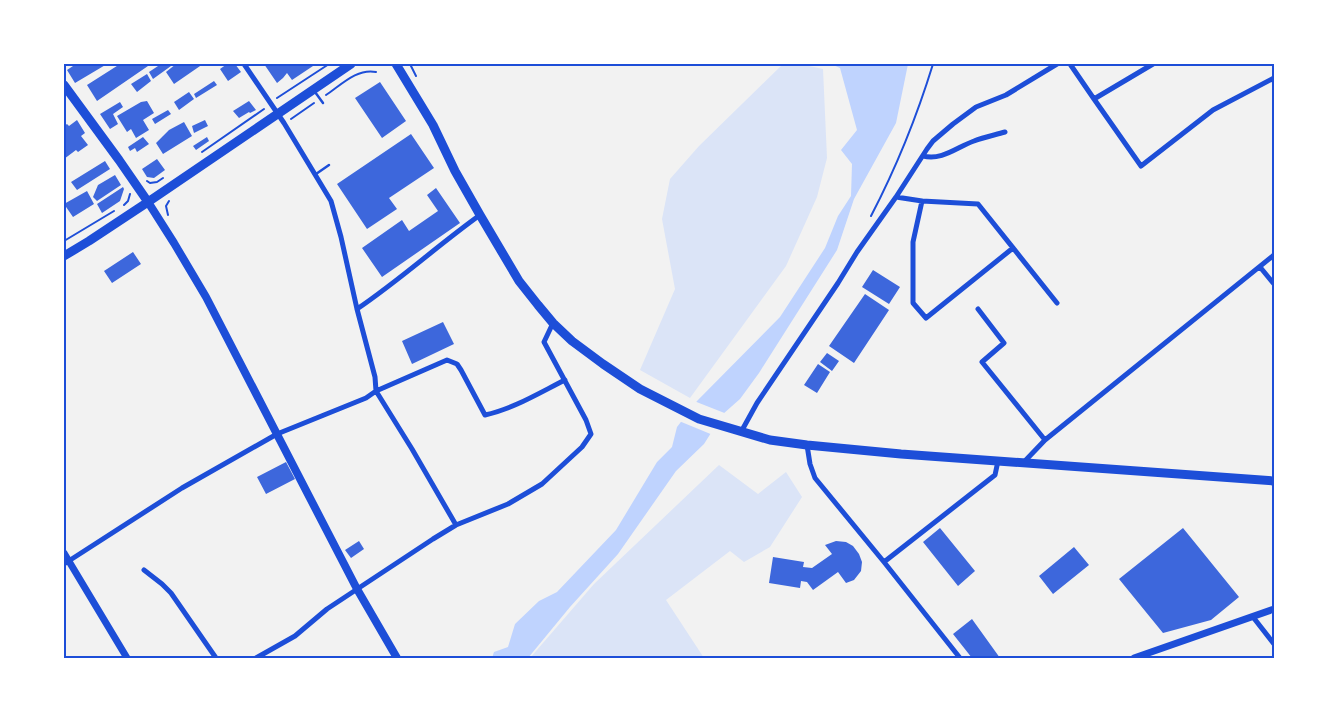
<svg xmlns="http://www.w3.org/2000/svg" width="1338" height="722" viewBox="0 0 1338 722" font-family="'Space Grotesk',sans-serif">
  <rect width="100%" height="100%" fill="#f2f2f2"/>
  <path fill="#dbe4f7" d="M783,64H800L823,69L827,158L817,197L786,266L690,398L640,370L675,289L662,219L670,179L699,146Z
    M719,465L758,494L786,472L802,497L770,547L744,562L730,551L666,600L704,658H606L604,657V658H530L594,584Z"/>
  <path fill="#bfd3fe" d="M831,64H908L896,123L854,199L837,250L759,373L740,399L723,414L704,444L676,471L618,554L570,607L528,658H492L494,652L508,647L515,624L539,601L557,592L616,530L657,462L672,447L677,427L697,401L780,317L825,248L838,216L851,196L852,164L841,150L857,130L840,68Z"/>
  <path fill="#f2f2f2" d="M694,401L727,414L713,435L679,421Z"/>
  <path fill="#3d67dc" d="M76,64H107L75,83L67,70Z
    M120,64H147L148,66L97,101L87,85Z
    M161,64H169L171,66L153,79L149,72Z
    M176,64H203L174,84L166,72Z
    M227,64H235L241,72L228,81L220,69Z
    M264,64H316L292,80L287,73L283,78L277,83Z
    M147,74L151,81L137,92L131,84Z
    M214,81L217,85L196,98L194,94Z
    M380,82L406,121L382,138L355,98Z
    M189,92L194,99L179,110L174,102Z
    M147,101L154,113L143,120L149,130L136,138L131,129L127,132L117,116L141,102Z
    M249,101L256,110L250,113L249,112L239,118L233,111Z
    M120,102L123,107L113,114L118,124L110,129L100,114Z
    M168,110L171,114L155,124L152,119Z
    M77,120L85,133L81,136L88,145L78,152L76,150L64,159V126L67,124L69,126Z
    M205,120L208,126L194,133L192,126Z
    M184,122L192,136L163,154L156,143L169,130Z
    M411,134L434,168L389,198L397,209L367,229L337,184Z
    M143,137L149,144L137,152L135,148L130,151L128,147Z
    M207,137L209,141L196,150L193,146Z
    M157,159L165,170L154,178L147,177L142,169Z
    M105,161L110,169L77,190L71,182Z
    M115,175L121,185L97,201L93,197L98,185Z
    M123,187L124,189L120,201L102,213L97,204Z
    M436,188L460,223L382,277L362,248L402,220L409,231L438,211L427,195Z
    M87,191L94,204L73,217L64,204Z
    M133,252L141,264L112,283L104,271Z
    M873,270L900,287L889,304L862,287Z
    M865,294L889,310L854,363L829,346Z
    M443,322L454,344L412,364L402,341Z
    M827,353L839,361L832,371L820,362Z
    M818,364L830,372L817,393L804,385Z
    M286,462L295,479L266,494L257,477Z
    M940,528L975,571L958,586L923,542Z
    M1183,528L1239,597L1211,620L1163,633L1119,579Z
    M359,541L364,549L351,558L345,550Z
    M836,541L846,542L853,546L859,554L862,562L861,571L854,580L846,583L838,572L813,590L807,582L801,581L800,588L769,583L773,557L804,562L803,567L812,568L832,554L825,545Z
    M1074,547L1089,565L1053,594L1039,576Z
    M972,619L1000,658H972L953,634Z"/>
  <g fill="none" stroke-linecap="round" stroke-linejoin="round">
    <path stroke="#1d4ed8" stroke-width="2" d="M410,64L416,76
      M326,95C341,85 357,68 376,72
      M277,98L329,64
      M291,119L314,103
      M202,152L264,109
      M147,181L150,183L157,182L163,178
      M124,205L128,201L130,194
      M168,215L166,206L169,201
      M871,216C896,168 917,116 933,64
      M64,241L114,211"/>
    <path stroke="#1d4ed8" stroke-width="2.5" d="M315,92L323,103
      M316,174L329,165"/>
    <path stroke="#1d4ed8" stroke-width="5" d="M244,64L284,123L331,201L341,237L357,309L375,377L376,391L412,449L456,525
      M1070,64L1094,99L1153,64
      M1094,99L1141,166L1213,110L1274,78
      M923,156C942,161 957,147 974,141C984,137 995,135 1005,132
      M896,197L927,149L933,141L953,124L976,107L1006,95L1057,64
      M922,201L913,242V303L926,318L1013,248
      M1260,267L1274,284
      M357,309C400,280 438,245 480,215
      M978,309L1004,343L982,362L1045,440
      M741,432L757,403L838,283L857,252L896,197L922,201L978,204L1057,303
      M807,445L810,464L815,478L884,562L960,658
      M1023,463L1045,440L1274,255
      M884,562L995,475L998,461
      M64,564L182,488L277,434L366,398L376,391L447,360L457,364L461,370L485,415C513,409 539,393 565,380
      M144,570L162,584L171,593L216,658
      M1253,617L1274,644
      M256,658L295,636L327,609L433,539L456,525L508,504L542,484L582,447L591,434L586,420L544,342L553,323"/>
    <path stroke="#1d4ed8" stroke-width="7" d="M64,553L127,658
      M1134,658L1274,609"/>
    <path stroke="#1d4ed8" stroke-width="8" d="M148,202L174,243L206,297L357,589L397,658"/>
    <path stroke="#1d4ed8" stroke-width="9" d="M396,64L433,125L455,171L480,215L519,281L538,305L553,323L572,341L603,364L640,389L699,419L770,440L807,445L901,454L1274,481
      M64,85L119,160L148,202
      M64,256L89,241L148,202L351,64"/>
  </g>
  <rect width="1338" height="722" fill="none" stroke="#ffffff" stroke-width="130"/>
  <rect x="65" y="65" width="1208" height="592" fill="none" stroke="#1d4ed8" stroke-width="2"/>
</svg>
